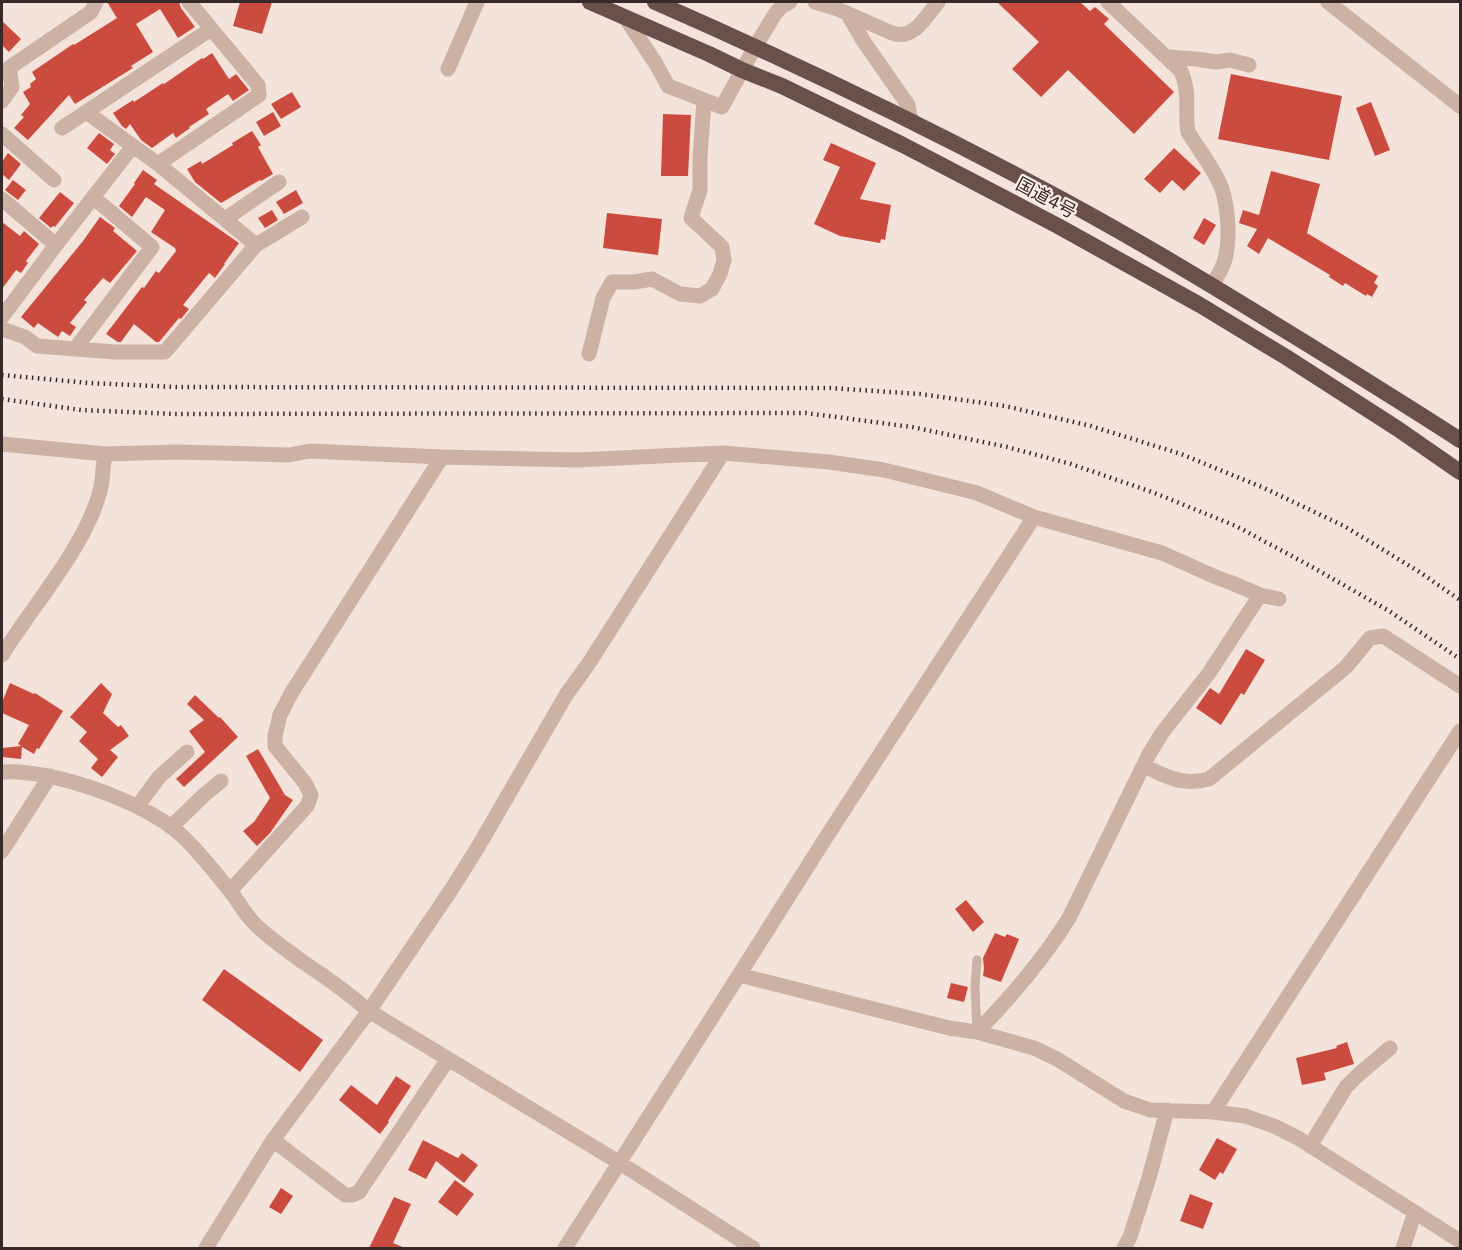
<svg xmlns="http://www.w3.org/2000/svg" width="1462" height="1250" viewBox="0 0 1462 1250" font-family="Figtree,'Noto Sans JP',sans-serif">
  <rect width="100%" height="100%" fill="#f3e3da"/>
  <path fill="#cc4b3f" d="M107,2H179L181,8L195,27L178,38L160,9L136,24L153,52L131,66L133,68L75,104L69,95L28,140L14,128L24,117L21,115L30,104L23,92L31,87L30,84L36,79L32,72L73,44L74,45L117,18Z
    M240,2H272L262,34L233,26Z
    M997,2H1080L1090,11L1095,7L1109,19L1104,24L1174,92L1134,134L1068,70L1041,97L1012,69L1039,42Z
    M2,21L21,39L9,52L2,45Z
    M212,53L229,79L236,74L249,90L233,101L228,94L206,109L209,114L189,127L190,128L176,138L173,133L152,148L141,140L130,124L126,129L122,126L113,113L133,100L134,102L163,83L164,84L202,58L203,59Z
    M1231,74L1342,96L1329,160L1218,139Z
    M292,92L301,107L281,119L271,104Z
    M1371,102L1390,150L1375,156L1356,108Z
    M273,112L281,126L264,136L256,122Z
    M663,114L691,115L688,176H661Z
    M252,131L261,145L258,147L273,174L261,181L260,180L221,203L195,182L187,169L201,161L202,164L233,145L232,143Z
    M99,133L114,144L110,150L115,154L107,164L87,148Z
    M831,143L876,163L860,199L891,205L885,240L881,239L880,243L840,236L814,224L840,167L823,160Z
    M1174,148L1201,173L1184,191L1172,180L1160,193L1144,179Z
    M8,153L21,164L9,180L2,174V162Z
    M143,170L157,180L154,184L239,243L224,264H225L215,278L209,273L183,305L189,309L181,319L179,318L159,342H156L134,324L121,342H118L106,334L142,287L144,288L156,271L159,273L176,251L175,248L151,232L165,210L146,197L132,217L119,206L135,184L134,183Z
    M1271,171L1320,184L1307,233L1378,276L1374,283L1378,286L1372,297L1367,294L1366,296L1345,283L1343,286L1329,277L1330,275L1268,238L1259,254L1247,246L1257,229L1239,223L1243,210L1259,215Z
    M13,180L26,190L18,200L5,190Z
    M296,190L303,203L284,214L276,202Z
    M60,192L74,203L55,227L53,226L51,228L39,218Z
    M272,210L278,220L265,228L258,218Z
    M607,213L662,219L658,255L603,248Z
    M100,217L115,228L113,231L137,251L110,283L103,278L84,300L87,302L70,323L76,327L70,336L62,331L58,337L38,323L34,328L21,317L83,241Z
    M1204,218L1216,225L1204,245L1193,238Z
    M2,222L20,236L24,231L39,244L26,261L28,263L21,273L16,270L2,289Z
    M1246,649L1265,660L1244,695L1241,693L1221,725L1196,708L1210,688L1219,694Z
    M10,683L34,694L35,693L63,711L39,749L37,748L34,754L22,747L21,759L2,757V748L21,746L18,744L29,725L2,713V702Z
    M101,683L112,694L103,713L118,727L121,725L129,736L110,750L118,757L102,777L91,768L98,759L79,741L87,732L70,717Z
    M195,695L219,718L220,717L238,737L184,787L176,779L205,752L189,731L204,720L187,704Z
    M258,749L285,795L293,800L270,833L257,846L243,831L254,822L270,798L246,756Z
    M966,900L984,922L973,932L955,909Z
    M995,933L1005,937L1007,934L1019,939L1001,982L983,976L984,968L983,958Z
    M224,969L323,1040L300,1072L202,1000Z
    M951,983L968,987L964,1002L947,998Z
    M1347,1042L1354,1064L1324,1073L1326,1080L1302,1085L1296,1058L1337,1048L1336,1046Z
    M396,1076L411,1086L388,1121L389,1122L380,1134L339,1100L351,1085L377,1105Z
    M1217,1138L1237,1149L1223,1174L1220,1172L1215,1180L1199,1170Z
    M423,1140L458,1158L462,1153L478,1165L464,1183L436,1161L426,1179L408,1170Z
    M455,1180L474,1194L457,1216L438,1202Z
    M281,1188L293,1196L281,1214L269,1207Z
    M1190,1194L1213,1203L1203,1229L1180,1221Z
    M394,1197L411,1204L393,1243L405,1248H369Z"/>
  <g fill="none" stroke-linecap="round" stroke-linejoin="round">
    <path stroke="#ccb1a5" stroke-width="9" d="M977,960L975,987L977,1032"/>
    <path stroke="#ccb1a5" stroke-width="15" d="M815,2L835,8L892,33C914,41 926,16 938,2
      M1108,2L1181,71C1191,94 1184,109 1188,132C1198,148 1210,164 1218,180C1228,198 1230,235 1226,255C1224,266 1218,276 1212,285
      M1328,2L1460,106
      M847,13L864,42L908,105L911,121
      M625,17L656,64L668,86L722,107L755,47L775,14L782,6L790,2
      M1167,57L1196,59L1216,62L1230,60L1249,65
      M448,69L477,2
      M2,101L12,87L9,68L91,12L96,2
      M86,112L158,164L256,245
      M62,128L211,29
      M2,134L54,180
      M158,164L259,95L258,85L189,2
      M2,199L56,245
      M225,219L279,182
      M2,317L56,245L133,146
      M2,329L25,337L37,346L115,352H165L256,245L302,217
      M75,349L152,247L93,197
      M589,354L603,298L612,282H634L652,279L680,294L700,296L712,289L720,274L724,260L722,247L691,218L700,190V158L704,100
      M2,444L105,454L178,452L289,455L310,451L442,457
      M1034,517L1162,553L1218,578L1232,583L1260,595L1279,599
      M2,655C33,605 88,544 101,487C103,476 103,465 105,454
      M1144,766C1168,777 1181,786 1209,779L1346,667L1370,638L1383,636L1460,686
      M2,772C49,768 144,801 180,834C198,850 219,877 234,896C240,905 246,915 253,922C266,936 287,950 303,962C326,977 348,993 369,1011L620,1163L753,1248
      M137,807L159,777L187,752
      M171,827L204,795L221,781
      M2,851L50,776
      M230,891L307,806L311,795L305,783L275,746V736L280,715L292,692L442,457L577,460L723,453
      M977,1032C1011,997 1043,960 1069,918L1149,754L1162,733L1209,673L1260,595
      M1213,1112L1460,731
      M273,1140L345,1195H352L359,1192L448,1059
      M1310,1146L1346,1087L1358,1075L1390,1048
      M206,1248L273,1140L369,1011L451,890L478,847L566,695L589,663L723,453L829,462L884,470L977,493L1034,517L825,839L739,975
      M565,1248L739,975L949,1028L977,1032L1034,1048L1057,1059L1124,1101L1150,1110L1213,1112L1245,1116L1274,1126L1298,1138L1460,1241
      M1124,1248L1130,1237L1149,1178L1167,1110
      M1403,1248L1415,1212"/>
    <path stroke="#69504a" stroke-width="16" d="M590,2L709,54L742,70L782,86L903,145L1058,226L1200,305L1286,357L1398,429L1460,472
      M655,2C783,58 909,118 1033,184C1123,231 1210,284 1296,337C1351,371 1406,405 1460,440"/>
    <path stroke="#372927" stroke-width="4.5" stroke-dasharray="1.5 4.5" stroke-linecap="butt" d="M2,375L89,383L177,387L830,388L920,394L1005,406L1091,426L1181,454L1264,488L1344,526L1418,571L1460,600
      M2,399L81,410L175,414L806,413L912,427L1007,447L1071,464L1152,492L1236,526L1314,568L1389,611L1460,659"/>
  </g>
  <g text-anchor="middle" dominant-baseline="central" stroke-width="4.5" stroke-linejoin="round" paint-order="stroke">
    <g font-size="18" fill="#372927" stroke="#faeee7">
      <text transform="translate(1046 198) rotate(28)">国道4号</text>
    </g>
  </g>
  <rect width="1462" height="1250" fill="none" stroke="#372927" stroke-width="6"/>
</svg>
